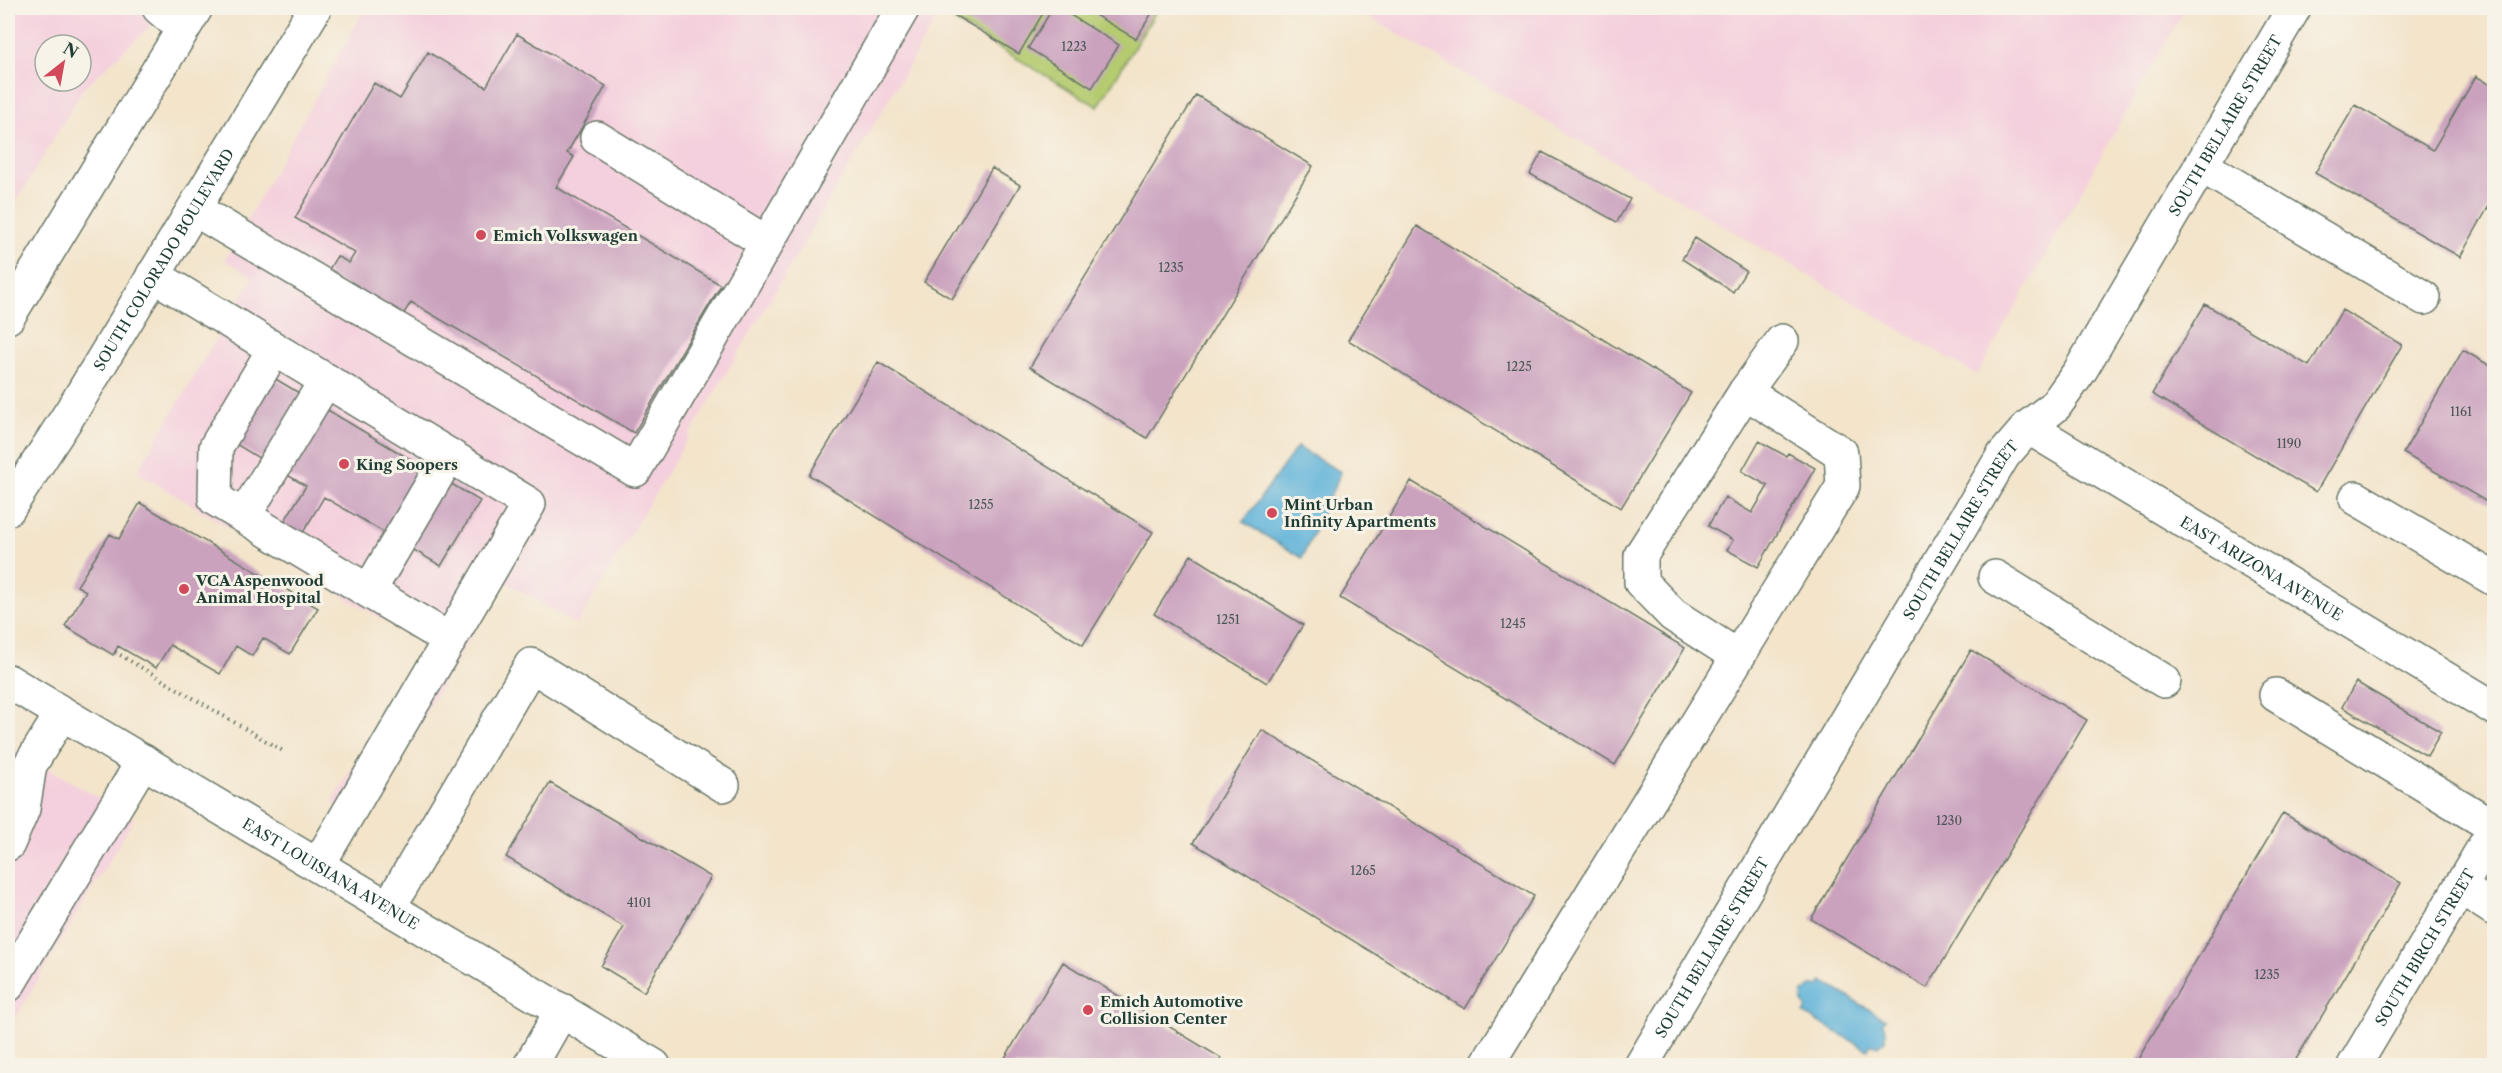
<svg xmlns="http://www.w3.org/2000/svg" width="2502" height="1073" viewBox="0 0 2502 1073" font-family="'Libre Caslon Text',serif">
  <rect width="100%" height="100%" fill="#f7f3e8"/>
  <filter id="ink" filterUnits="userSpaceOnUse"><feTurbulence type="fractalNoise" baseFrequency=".0167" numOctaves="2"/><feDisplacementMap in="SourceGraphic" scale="12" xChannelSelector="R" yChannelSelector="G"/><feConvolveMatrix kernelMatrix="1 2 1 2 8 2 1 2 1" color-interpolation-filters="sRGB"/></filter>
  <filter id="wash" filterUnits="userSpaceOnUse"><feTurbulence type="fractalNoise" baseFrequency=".008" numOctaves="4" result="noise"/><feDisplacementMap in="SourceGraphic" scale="24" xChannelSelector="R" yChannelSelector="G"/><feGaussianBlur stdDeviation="1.35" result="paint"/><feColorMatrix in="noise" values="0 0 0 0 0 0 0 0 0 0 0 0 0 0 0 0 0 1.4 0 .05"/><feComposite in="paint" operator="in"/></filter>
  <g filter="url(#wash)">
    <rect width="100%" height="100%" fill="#f3e4ca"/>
    <path fill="#f4cfdd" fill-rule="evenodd" d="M8,8H161L149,27L83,89L8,216ZM45,45H81V81H45Z
      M365,8H943L577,625L503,580L362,821L332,803L425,645L137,472L253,277L225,260Z
      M1354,8H2185L1977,375Z
      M8,745L134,819L8,1030Z"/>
    <path fill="#b4cb6f" stroke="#6a8452" stroke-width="1.5" d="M951,8H1146L1155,13L1098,107L946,16Z"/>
    <path fill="#5bb1d8" stroke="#3d7786" stroke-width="1.5" d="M1297,447L1341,472L1302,558L1243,522Z
      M1822,981L1885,1019L1882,1023L1886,1030L1885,1040L1878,1046L1870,1045L1868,1050L1804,1014L1807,1008L1802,1001L1803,992L1812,986H1819Z"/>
    <g id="blocks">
      <path fill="#caa2be" d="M958,8H1046L1019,54L954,15Z
        M1053,8H1059L1119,45L1092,88L1028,48Z
        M1083,8H1155L1136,39Z
        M517,34L606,86L567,153L574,157L556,187L721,285L634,433L411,302L401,318L326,274L337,256L349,263L355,253L295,218L374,83L400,99L428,52L486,87Z
        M2476,76L2494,87V197L2460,257L2315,173L2355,105L2433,150Z
        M1196,95L1313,166L1147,438L1030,367Z
        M1542,152L1630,199L1617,222L1530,174Z
        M992,168L1020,185L952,299L924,282Z
        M1417,226L1691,393L1621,508L1348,340Z
        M1695,238L1746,271L1733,292L1682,259Z
        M2205,304L2309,366L2342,310L2402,345L2316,492L2152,394Z
        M2463,350L2494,368V506L2403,453Z
        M878,362L1153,532L1083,645L809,475Z
        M274,378L480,501L441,566L324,497L301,536L282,525L306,486L234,443Z
        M1759,441L1786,456L1788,453L1815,468L1758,567L1727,550L1733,540L1708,526L1725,497L1752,513L1768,486L1742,471Z
        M1411,481L1685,648L1615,765L1340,598Z
        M140,503L318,608L290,654L263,638L252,656L236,646L220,674L170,645L156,668L118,646L113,655L65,626L86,591L77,586L110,534L119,539Z
        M1191,555L1303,625L1267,683L1154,614Z
        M1971,650L2087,720L1927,988L1811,919Z
        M2356,682L2441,732L2427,756L2342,707Z
        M1262,730L1534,896L1465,1009L1193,843Z
        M550,783L711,877L644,992L601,966L624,927L506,857Z
        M2283,813L2401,883L2292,1066H2134Z
        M1063,962L1221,1058L1217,1066H1000Z"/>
    </g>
  </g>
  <g filter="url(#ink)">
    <use href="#blocks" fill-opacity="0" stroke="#697768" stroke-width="1.5"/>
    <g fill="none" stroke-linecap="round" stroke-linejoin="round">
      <defs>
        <g id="minor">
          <path d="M159,8L183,28"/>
          <path d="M597,138L767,243"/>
          <path d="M2202,166L2424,298"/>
          <path d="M194,209L635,470L903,8"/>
          <path d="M153,275L529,504L318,865"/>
          <path d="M274,349L216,447L215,499L450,640"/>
          <path id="s1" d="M2028,427L2494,708"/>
          <path d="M2356,498L2494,579"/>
          <path d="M244,516L326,380"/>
          <path d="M1995,577L2164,681"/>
          <path d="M369,591L449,455"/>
          <path d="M1737,656L1673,615L1641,582V555L1745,392"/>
          <path id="s2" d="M8,681L654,1066"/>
          <path d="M2276,695L2494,827"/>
          <path d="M8,844L23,809L30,765L62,713"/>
          <path d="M2460,887L2494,909"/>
          <path d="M389,907L531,665L723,785"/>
          <path d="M8,985L143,761"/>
          <path d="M530,1066L562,1010"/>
          <path d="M1486,1066L1843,486L1841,453L1745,392L1782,341"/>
          <path id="s3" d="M1641,1066L2003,456L2028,427L2055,406L2080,371L2294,8"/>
          <path id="s4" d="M2354,1066L2494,830"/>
        </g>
        <g id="major">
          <path d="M8,317L196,8"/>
          <path id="s5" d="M8,509L76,404L315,8"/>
        </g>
      </defs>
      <use href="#minor" stroke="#697768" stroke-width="36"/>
      <use href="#major" stroke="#697768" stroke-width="36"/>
      <path stroke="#697768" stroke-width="4" stroke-dasharray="1.5 4.5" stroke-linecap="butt" d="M115,652L283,751"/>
      <use href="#minor" stroke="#fff" stroke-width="33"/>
      <use href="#major" stroke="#fff" stroke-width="33"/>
    </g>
  </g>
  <g fill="#d1495b" stroke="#f7f3e8" stroke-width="2">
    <circle cx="481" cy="235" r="6"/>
    <circle cx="344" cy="464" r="6"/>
    <circle cx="1272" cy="513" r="6"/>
    <circle cx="184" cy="589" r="6"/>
    <circle cx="1088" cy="1010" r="6"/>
  </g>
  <g text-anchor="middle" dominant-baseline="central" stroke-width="6" stroke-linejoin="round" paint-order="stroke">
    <g font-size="12" fill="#4a5656">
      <text x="1074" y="46">1223</text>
      <text x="1171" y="267">1235</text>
      <text x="1519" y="366">1225</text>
      <text x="2461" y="411">1161</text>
      <text x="2289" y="443">1190</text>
      <text x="981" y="504">1255</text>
      <text x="1228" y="619">1251</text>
      <text x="1513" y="623">1245</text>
      <text x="1949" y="820">1230</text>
      <text x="1363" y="870">1265</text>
      <text x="639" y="902">4101</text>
      <text x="2267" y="974">1235</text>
    </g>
    <g font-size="15" fill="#1f3d34" stroke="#f7f3e8">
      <text stroke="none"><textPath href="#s3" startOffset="1110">SOUTH BELLAIRE STREET</textPath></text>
      <text stroke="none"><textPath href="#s5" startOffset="294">SOUTH COLORADO BOULEVARD</textPath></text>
      <text stroke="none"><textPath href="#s3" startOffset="624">SOUTH BELLAIRE STREET</textPath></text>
      <text stroke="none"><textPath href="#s1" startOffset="273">EAST ARIZONA AVENUE</textPath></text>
      <text stroke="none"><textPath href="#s2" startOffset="376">EAST LOUISIANA AVENUE</textPath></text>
      <text stroke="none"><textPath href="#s3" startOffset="138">SOUTH BELLAIRE STREET</textPath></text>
      <text stroke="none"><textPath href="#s4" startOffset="138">SOUTH BIRCH STREET</textPath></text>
    </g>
    <g font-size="15" font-weight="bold" fill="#1f3d34" stroke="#f7f3e8" text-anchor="start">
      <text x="493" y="235">Emich Volkswagen</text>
      <text x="356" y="464">King Soopers</text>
      <text x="1284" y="504">Mint Urban<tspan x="1284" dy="17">Infinity Apartments</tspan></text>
      <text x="196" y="580">VCA Aspenwood<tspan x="196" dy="17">Animal Hospital</tspan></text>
      <text x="1100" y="1001">Emich Automotive<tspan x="1100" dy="17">Collision Center</tspan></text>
    </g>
  </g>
  <rect width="2502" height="1073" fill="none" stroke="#f7f3e8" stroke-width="30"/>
  <g transform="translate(63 63) rotate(31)"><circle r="28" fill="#f7f3e8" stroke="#a1aaa0" stroke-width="1.5"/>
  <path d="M0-4.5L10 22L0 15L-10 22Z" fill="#d1495b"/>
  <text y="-9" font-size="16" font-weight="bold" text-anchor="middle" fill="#1f3d34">N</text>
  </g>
</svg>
